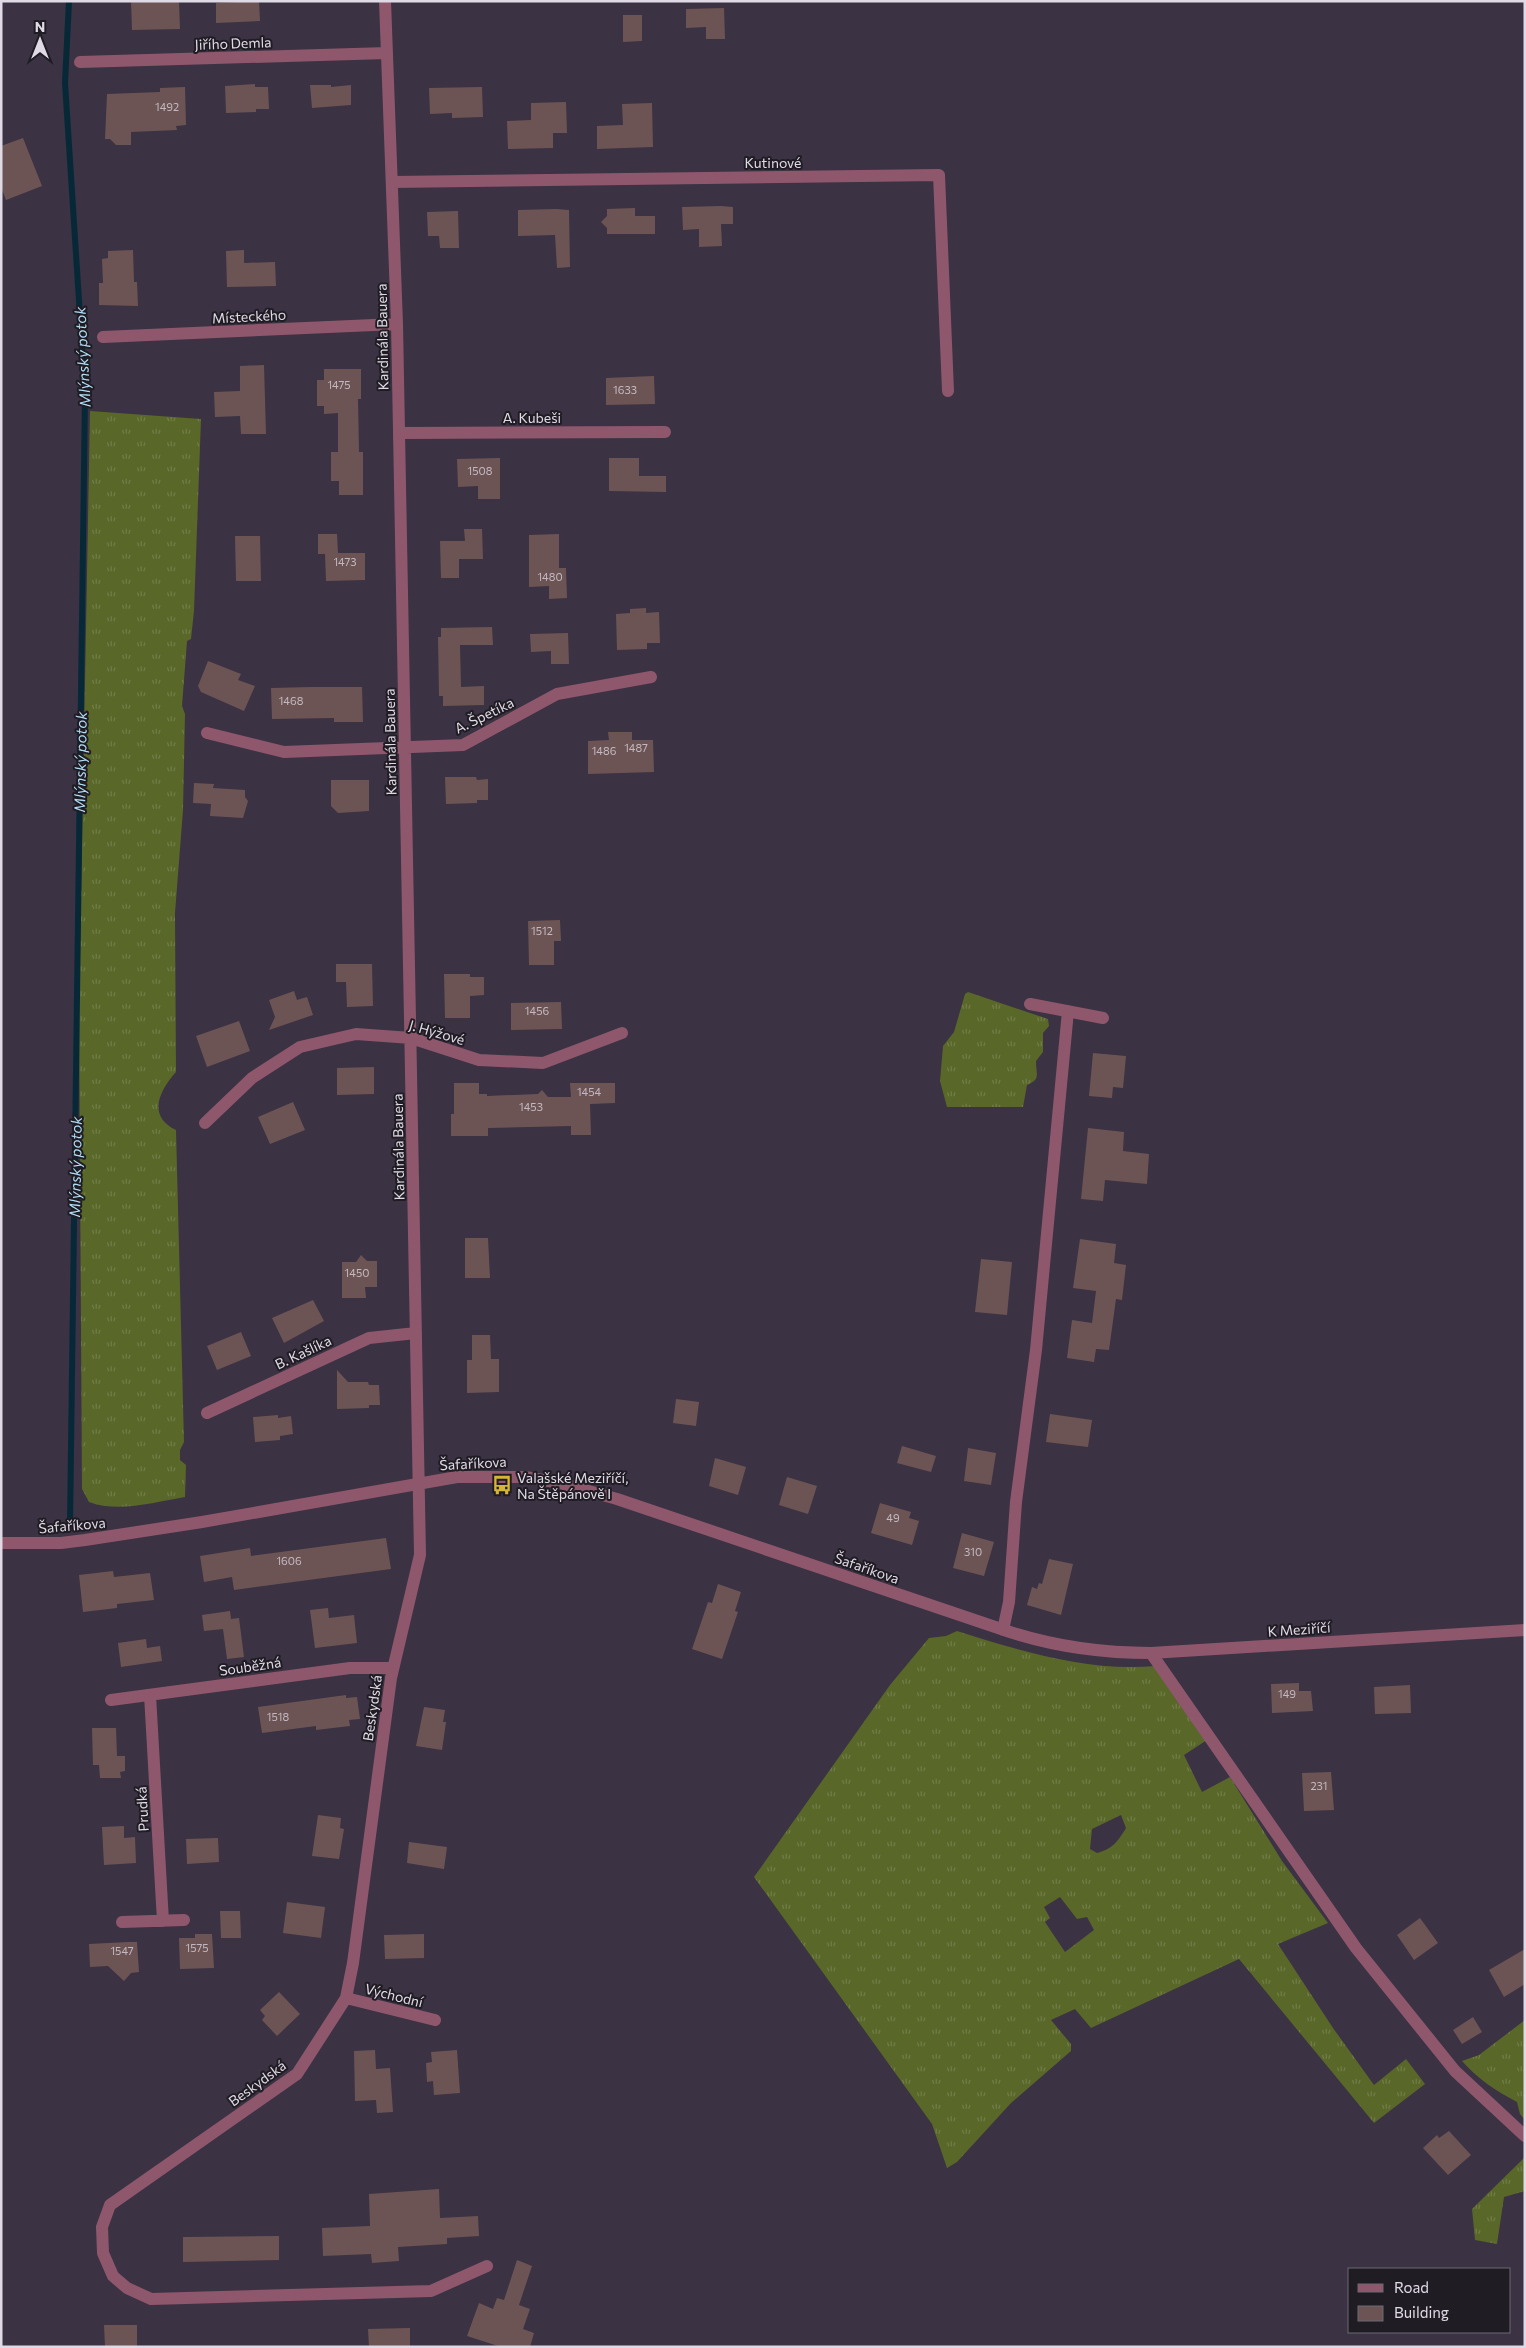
<svg xmlns="http://www.w3.org/2000/svg" width="1526" height="2348" viewBox="0 0 1526 2348" font-family="Commissioner,sans-serif">
  <defs>
    <pattern id="grass-tufts" width="24" height="20" patternUnits="userSpaceOnUse" patternTransform="scale(1.25)"><rect width="24" height="20" fill="#596729"/><path d="M3 7l-1-3M5 7V3M7 7l1-3M15 17l-1-3M17 17v-4M19 17l1-3" fill="none" stroke="#717c48"/></pattern>
  </defs>
  <rect width="100%" height="100%" fill="#3b3243"/>
  <path fill="url(#grass-tufts)" fill-rule="evenodd" d="M90,411L201,419L194,611L191,639L187,641L182,706L185,714L183,810L175,913L176,1072C159,1091 147,1116 176,1130L184,1442L180,1450V1460L186,1465L185,1497C155,1502 118,1513 89,1502L82,1489L79,1010Z
    M968,992L1048,1019L1049,1026L1043,1033V1052L1036,1061C1036,1075 1041,1079 1027,1085L1023,1107H947L940,1081L943,1046L954,1032L965,994Z
    M957,1631C1021,1651 1087,1672 1156,1666L1207,1740L1184,1755L1202,1792L1230,1777L1282,1861L1328,1923L1278,1944L1333,2028L1374,2085L1406,2059L1425,2084L1374,2123L1239,1959L1091,2028L1075,2009L1051,2020L1071,2044V2051L1011,2103L957,2162L947,2168L932,2124L754,1877L890,1685L929,1638L946,1636ZM1121,1815L1126,1828C1118,1841 1113,1849 1097,1853L1090,1849L1092,1829ZM1060,1897L1077,1919L1087,1917L1094,1930L1065,1952L1045,1922L1050,1918L1044,1907Z
    M1525,2020V2120L1520,2114L1517,2102C1496,2091 1478,2079 1462,2061L1479,2055Z
    M1525,2157V2191L1504,2197L1497,2244L1475,2240L1472,2209Z"/>
  <g fill="none" stroke-linecap="round" stroke-linejoin="round">
    <path stroke="#072937" stroke-width="6" d="M69,1L65,83L85,394L70,1524"/>
  </g>
  <path fill="#6d5454" d="M131,1H179L180,29L132,30Z
    M259,1L260,21L216,23V3Z
    M724,8L725,39H706V27L686,28V9Z
    M623,15H642V41L623,42Z
    M255,84V87H268L269,109H256V112L226,113L225,86Z
    M310,85H331V87L351,85V105L312,108Z
    M185,87L186,125L176,126L177,130L131,132V145H116L110,139H105L107,94L160,92V88Z
    M482,87L483,117L452,118V113L430,114L429,88Z
    M566,102L567,133H553V148L508,149L507,121L531,120V103Z
    M652,103L653,147L597,149V126L623,125L622,104Z
    M23,138L42,186L6,200L1,187V146Z
    M721,206L733,207V224H721L722,246L699,247V229L683,230L682,207Z
    M635,208V216H655V234H607V228L601,222L607,216V209Z
    M556,209L569,210L570,267L557,268L555,235L518,236V210Z
    M458,211L459,248H440L439,236H428L427,212Z
    M133,250L134,282H137L138,306L99,305V283H103L102,259L108,258V251Z
    M244,250V263L275,262L276,286L227,287L226,251Z
    M264,365L266,434H241L240,416L215,417L214,392L240,391V366Z
    M324,369H361V399H358L359,452H363V495H339V481H331V452H338V413L324,414V406H317V380H324Z
    M654,376L655,404L606,405V378Z
    M500,458V499H478V486L458,487L457,459Z
    M609,458H639V476H666V492L609,491Z
    M464,529H482L483,559H459V578H441L440,541H465Z
    M318,534H337L338,553H365V580L326,581L325,554H318Z
    M559,534V568H566L567,598L549,599V586L529,587V535Z
    M235,536H260L261,581H236Z
    M646,608V613L659,612L660,643H647V649L617,650L616,614L630,613V609Z
    M492,627L493,645H460L461,687L484,686V705L443,706V696H439L438,637H441V628Z
    M568,633L569,664H551V651L531,652L530,634Z
    M208,661L241,674L238,680L255,686L244,711L201,692L198,686Z
    M311,687H362L363,722H334V718L272,719L271,688Z
    M608,732H632V740H653L654,772L588,774V741L609,740Z
    M445,777H476L477,780L488,779V800H477V803L446,804Z
    M331,780H369V811L338,813L331,806Z
    M194,783L214,784L213,788L245,790V797L248,801L243,818L210,816L211,804L193,803Z
    M560,920L561,941H554V965H529L528,921Z
    M336,964H372L373,1006L347,1007L346,982H336Z
    M444,974H470V977H484V995L470,996V1018H445Z
    M294,991L297,1000L307,997L313,1015L269,1030L275,1017L269,1000Z
    M561,1002L562,1029L511,1030V1003Z
    M239,1021L250,1051L207,1067L196,1036Z
    M1093,1053L1126,1056L1123,1088L1113,1087L1112,1098L1089,1096Z
    M374,1067V1094L337,1095V1068Z
    M454,1083H479V1094H487V1096L538,1094L542,1090L548,1097H571L570,1083H615V1103L590,1104L591,1135H571V1126L488,1128V1136H451V1114H454Z
    M293,1102L305,1130L270,1144L258,1117Z
    M1088,1128L1124,1132L1123,1151L1149,1154L1147,1184L1105,1180L1103,1201L1081,1199Z
    M465,1238H488L490,1278H465Z
    M1080,1239L1116,1244L1114,1263L1126,1265L1122,1300L1116,1299L1109,1350L1096,1349L1094,1362L1067,1358L1072,1320L1092,1323L1096,1291L1073,1288Z
    M361,1255L367,1261H377V1287H365L366,1298H342V1262H356Z
    M981,1259L1012,1262L1007,1315L975,1312Z
    M313,1300L324,1321L284,1343L272,1318Z
    M241,1332L251,1356L217,1370L207,1346Z
    M472,1335H490L491,1359H499V1392L467,1393V1360H472Z
    M337,1370L348,1382H368L369,1385H379L380,1405H369V1408L337,1409Z
    M676,1399L699,1402L696,1426L673,1423Z
    M1050,1414L1092,1420L1088,1447L1046,1442Z
    M278,1415V1418L291,1416L293,1434L280,1436V1440L255,1442L253,1417Z
    M902,1446L936,1456L931,1472L897,1463Z
    M968,1448L996,1453L991,1485L964,1481Z
    M715,1458L746,1467L738,1495L709,1486Z
    M787,1477L817,1486L808,1514L779,1505Z
    M880,1503L911,1512L909,1518L919,1521L912,1545L871,1533Z
    M962,1533L994,1542L984,1576L953,1568Z
    M386,1538L391,1569L234,1590L232,1577L204,1582L200,1556L250,1548L251,1556Z
    M1049,1559L1073,1564L1061,1615L1027,1605L1032,1587L1037,1589L1039,1583L1042,1584Z
    M113,1571L114,1577L150,1573L154,1600L117,1604V1608L83,1612L79,1575Z
    M718,1584L741,1592L735,1611L738,1612L722,1659L692,1649L708,1602L712,1603Z
    M328,1608L329,1618L354,1615L357,1643L315,1648L310,1610Z
    M230,1611L231,1619L239,1618L244,1657L227,1659L223,1629L204,1631L202,1615Z
    M146,1639L147,1648L160,1646L162,1661L121,1667L118,1643Z
    M1299,1683V1691H1311L1313,1711L1272,1713L1271,1684Z
    M1410,1685L1411,1713L1375,1714L1374,1687Z
    M346,1695V1698L357,1697L360,1719L349,1720L350,1726L316,1730V1726L262,1733L258,1707Z
    M424,1707L445,1710L443,1722H446L442,1750L416,1746Z
    M92,1728H116L117,1756H125V1771L120,1772L121,1778H100L99,1765H93Z
    M1331,1772L1334,1810L1304,1811L1302,1773Z
    M318,1815L341,1818L340,1828L344,1829L339,1859L312,1856Z
    M124,1826V1838L135,1837L136,1863L104,1865L102,1827Z
    M218,1838L219,1862L187,1864L186,1839Z
    M409,1842L447,1847L444,1869L407,1863Z
    M287,1902L325,1907L321,1938L283,1933Z
    M220,1911H240L241,1938H221Z
    M1420,1918L1438,1943L1414,1960L1397,1935Z
    M195,1934H212L214,1968L180,1969L179,1938H195Z
    M424,1934V1958L385,1959L384,1935Z
    M128,1942H137L139,1972L131,1973L124,1981L108,1966L90,1967L89,1944Z
    M1525,1949V1984L1504,1997L1489,1970Z
    M279,1992L300,2014L277,2036L262,2020L265,2016L260,2010Z
    M1473,2017L1482,2032L1462,2044L1453,2030Z
    M375,2050L376,2069L390,2068L393,2112L377,2113L376,2100L355,2101L354,2051Z
    M457,2050L460,2093L434,2095L433,2081L427,2082L426,2063L432,2062L431,2052Z
    M1449,2131L1471,2155L1448,2175L1423,2148L1437,2135L1439,2138Z
    M439,2189L440,2218L478,2216L479,2236L447,2238V2244L398,2247L399,2261L372,2263L371,2254L323,2256L322,2228L370,2226L369,2194Z
    M279,2236V2260L183,2262V2237Z
    M517,2260L532,2266L519,2305L530,2309L523,2329L534,2333L530,2347H501L467,2336L479,2303L493,2309L497,2298L504,2300Z
    M104,2325H137V2347H105Z
    M410,2328V2347H369L368,2329Z"/>
  <g fill="none" stroke-linecap="round" stroke-linejoin="round">
    <path stroke="#8f576c" stroke-width="12" d="M385,1L397,324L420,1555L391,1678L353,1963L346,1998L297,2074L110,2205L102,2227L103,2253L113,2276L127,2288L151,2299L431,2291L487,2266
      M80,62L387,53
      M392,182L939,175L948,391
      M103,337L397,324
      M399,433L665,432
      M207,733L284,752L463,745L557,694L651,677
      M1030,1004L1103,1018
      M205,1123L252,1078L300,1047L356,1034L411,1038L479,1060L543,1063L622,1033
      M207,1413L369,1338L416,1333
      M1,1543H61L85,1540L202,1522L457,1477H525L560,1483L617,1499L1010,1632C1057,1647 1102,1653 1151,1653L1525,1630
      M1003,1630L1009,1602L1016,1502L1036,1350L1068,1011
      M1151,1653L1356,1948L1455,2071L1525,2136
      M150,1695L163,1921
      M111,1700L350,1668H393
      M122,1922L184,1920
      M346,1998L435,2020"/>
  </g>
  <defs>
    <symbol id="bus-bare" viewBox="-9 -9 18 18"><path d="M-5-6H5V4H4V6H2V4H-2V6H-4V4H-5ZM-3.5-4V0h7V-4ZM-3.5 1.2v1.5H-2V1.2ZM2 1.2v1.5H3.5V1.2Z" fill="#d5b534" stroke="#201c24" stroke-width="2.5" paint-order="stroke"/></symbol>
  </defs>
  <g fill-rule="evenodd">
    <use href="#bus-bare" x="488" y="1471" width="28" height="28"/>
  </g>
  <g text-anchor="middle" dominant-baseline="central" stroke-width="4" stroke-linejoin="round" paint-order="stroke">
    <g font-size="11" fill="#c3b8c2">
      <text x="167" y="106">1492</text>
      <text x="339" y="384">1475</text>
      <text x="625" y="389">1633</text>
      <text x="480" y="470">1508</text>
      <text x="345" y="561">1473</text>
      <text x="550" y="576">1480</text>
      <text x="291" y="700">1468</text>
      <text x="636" y="747">1487</text>
      <text x="604" y="750">1486</text>
      <text x="542" y="930">1512</text>
      <text x="537" y="1010">1456</text>
      <text x="589" y="1091">1454</text>
      <text x="531" y="1106">1453</text>
      <text x="357" y="1272">1450</text>
      <text x="893" y="1517">49</text>
      <text x="973" y="1551">310</text>
      <text x="289" y="1560">1606</text>
      <text x="1287" y="1693">149</text>
      <text x="278" y="1716">1518</text>
      <text x="1319" y="1785">231</text>
      <text x="197" y="1947">1575</text>
      <text x="122" y="1950">1547</text>
    </g>
    <g font-size="14" fill="#e0dae6" stroke="#201c24">
      <text transform="translate(233 43) rotate(-2)">Jiřího Demla</text>
      <text x="773" y="162">Kutinové</text>
      <text transform="translate(249 316) rotate(-3)">Místeckého</text>
      <text transform="translate(382 337) rotate(-91)">Kardinála Bauera</text>
      <text x="532" y="417">A. Kubeši</text>
      <text transform="translate(484 715) rotate(-26)">A. Špetíka</text>
      <text transform="translate(390 742) rotate(-91)">Kardinála Bauera</text>
      <text transform="translate(437 1032) rotate(16)">J. Hýžové</text>
      <text transform="translate(398 1147) rotate(-91)">Kardinála Bauera</text>
      <text transform="translate(303 1352) rotate(-25)">B. Kašlíka</text>
      <text transform="translate(473 1463) rotate(-3)">Šafaříkova</text>
      <text transform="translate(72 1525) rotate(-5)">Šafaříkova</text>
      <text transform="translate(867 1568) rotate(19)">Šafaříkova</text>
      <text transform="translate(1299 1629) rotate(-4)">K Meziříčí</text>
      <text transform="translate(250 1666) rotate(-8)">Souběžná</text>
      <text transform="translate(372 1708) rotate(-82)">Beskydská</text>
      <text transform="translate(142 1809) rotate(-93)">Prudká</text>
      <text transform="translate(394 1995) rotate(14)">Východní</text>
      <text transform="translate(257 2083) rotate(-36)">Beskydská</text>
    </g>
    <g font-size="14" fill="#e0dae6" stroke="#201c24" text-anchor="start">
      <text x="517" y="1477">Valašské Meziříčí,<tspan x="517" dy="16">Na Štěpánově I</tspan></text>
    </g>
    <g font-size="15" font-style="italic" fill="#b0def6" stroke="#201c24">
      <text transform="translate(82 357) rotate(-93)">Mlýnský potok</text>
      <text transform="translate(80 762) rotate(-89)">Mlýnský potok</text>
      <text transform="translate(75 1167) rotate(-89)">Mlýnský potok</text>
    </g>
  </g>
  <rect width="1526" height="2348" fill="none" stroke="#e0dae6" stroke-width="5"/>
  <rect x="1348" y="2268" width="162" height="65" fill="#201c24" stroke="#6d6872"/>
  <rect x="1358" y="2284" width="25" height="8" fill="#8f576c" stroke="#6d6872"/>
  <text x="1394" y="2293" font-size="15" fill="#e0dae6">Road</text>
  <rect x="1358" y="2306" width="25" height="15" fill="#6d5454" stroke="#6d6872"/>
  <text x="1394" y="2318" font-size="15" fill="#e0dae6">Building</text>
  <g transform="translate(40 40)" stroke="#201c24" stroke-width="4" paint-order="stroke">
  <path d="M0-4L9 19L0 12L-9 19Z" fill="#e0dae6"/>
  <text y="-8" font-size="14" font-weight="bold" text-anchor="middle" fill="#e0dae6">N</text>
  </g>
</svg>
